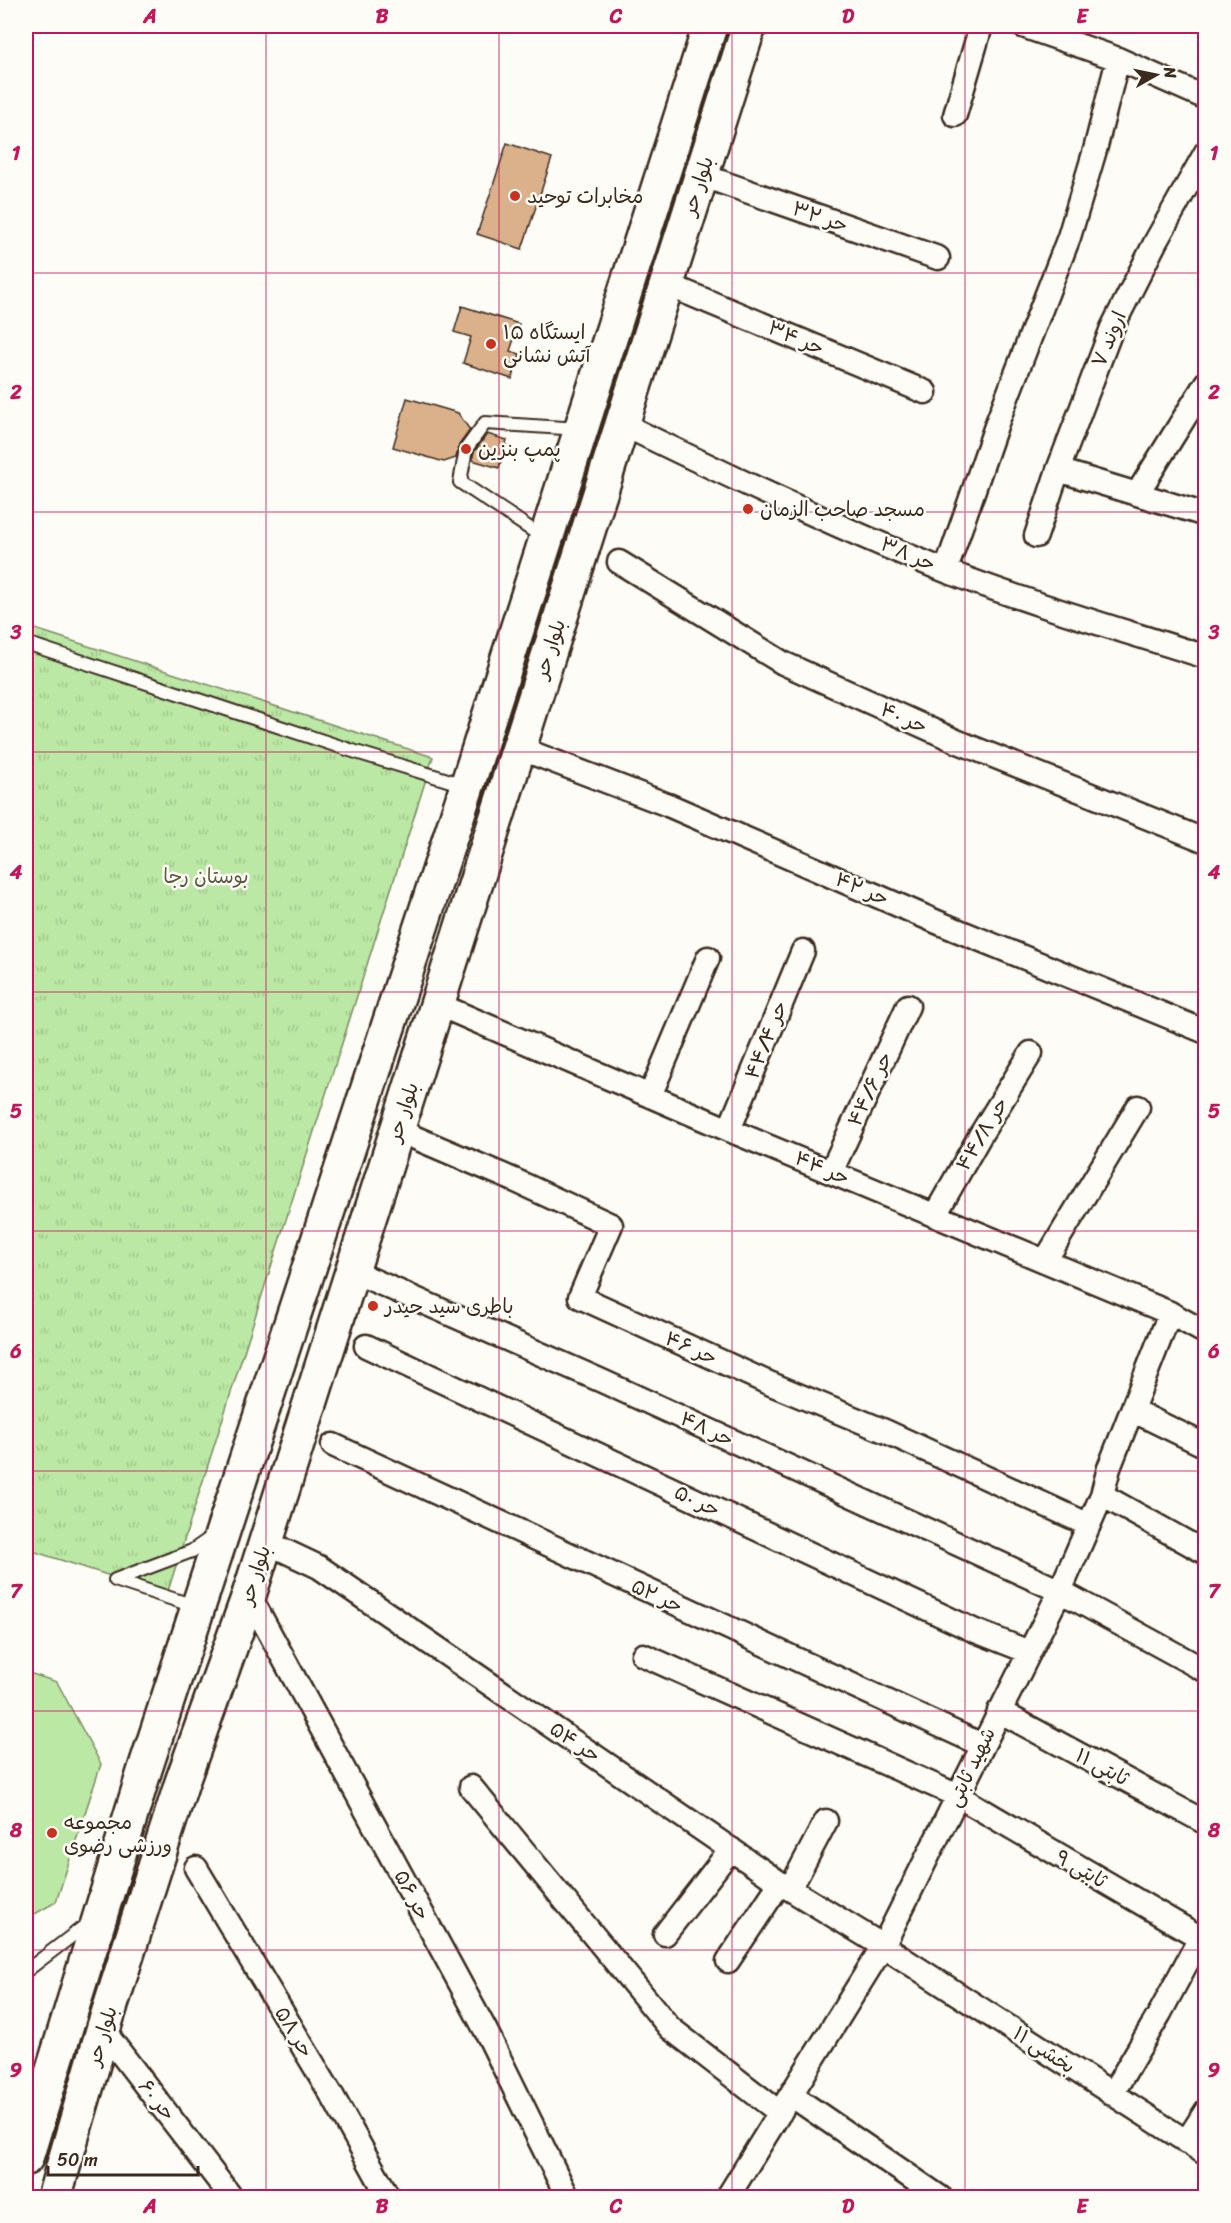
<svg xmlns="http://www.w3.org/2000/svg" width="1231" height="2223" viewBox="0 0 1231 2223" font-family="Sriracha,'Playpen Sans Arabic',sans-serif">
  <defs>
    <pattern id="park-tufts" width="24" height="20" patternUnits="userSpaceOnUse" patternTransform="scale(1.5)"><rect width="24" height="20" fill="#bbe8a5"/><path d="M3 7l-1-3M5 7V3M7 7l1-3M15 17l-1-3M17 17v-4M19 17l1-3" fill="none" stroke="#a2c78e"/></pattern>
  </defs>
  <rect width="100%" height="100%" fill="#fdfcf7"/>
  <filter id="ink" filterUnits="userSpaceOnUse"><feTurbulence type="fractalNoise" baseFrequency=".0167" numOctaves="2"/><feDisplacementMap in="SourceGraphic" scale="12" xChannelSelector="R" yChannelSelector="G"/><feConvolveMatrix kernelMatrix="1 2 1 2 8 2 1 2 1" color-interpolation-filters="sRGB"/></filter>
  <g filter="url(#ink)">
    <path fill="#bbe8a5" stroke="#7b8962" stroke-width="1.5" d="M26,1672L57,1682L101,1764L56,1902L26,1919Z"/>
    <path fill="url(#park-tufts)" stroke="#7b8962" stroke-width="1.5" d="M26,626L433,757L167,1594L26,1549Z"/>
    <path fill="#dab18b" stroke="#3b2a1e" stroke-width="1.5" d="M507,143L552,158L522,249L477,234Z
      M462,306L519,324L510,351L520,354L512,379L463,363L471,337L454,332Z
      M407,398L458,413L470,430L459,445L456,458L444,462L393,447Z
      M487,434L507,440L499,468L472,460L474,452Z"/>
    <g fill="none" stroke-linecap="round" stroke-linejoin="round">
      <defs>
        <path id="lane" d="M544,538L460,482L466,449L485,423L580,429
          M26,643L356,752L467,786
          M115,1580L192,1551L215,1535
          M115,1580L197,1607
          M26,1971L90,1922"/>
        <path id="street" d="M1023,26L1118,59L1206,98
          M955,115L981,26
          M701,175L938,258
          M666,284L925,392
          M622,424C728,476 836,527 946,571C1031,604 1119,629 1206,657
          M1058,470L1206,515
          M1137,494L1206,383
          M1036,536L1058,470L1112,328L1156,241L1206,152
          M619,562L783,663L956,741L1206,841
          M946,570L997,423L1069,237L1095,150L1118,59
          M519,748L668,805L937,922L1206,1032
          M437,1004L729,1130L1170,1313L1206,1333
          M650,1096L708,958
          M397,1130L514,1180L611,1225L580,1297L764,1381L887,1432L1089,1525
          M729,1130L803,951
          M831,1172L908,1006
          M935,1215L981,1134L1031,1053
          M1045,1261L1138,1107
          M352,1271L602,1381L1060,1591L1206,1671
          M366,1346L973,1630L1029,1652
          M1132,1410L1206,1446
          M333,1445L982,1745
          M1102,1495L1206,1553
          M266,1542L319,1567L780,1883L883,1946L1206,2154
          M249,1595L486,2031L568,2198
          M643,1655L958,1796L1206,1941
          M999,1711L1206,1823
          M471,1787L670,2028L780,2113
          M196,1868L333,2097L389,2198
          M790,1889L826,1821
          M665,1934L731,1849
          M728,1961L780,1883
          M103,2030L232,2198
          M1112,2094L1160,2013L1200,1938
          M791,2095L941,2198
          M1186,2142L1206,2111
          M727,2198L883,1946L1060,1591L1102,1495L1109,1468L1170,1313"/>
        <path id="primary" d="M26,2158L145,1769L467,786L710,26
          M54,2198L103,2030L182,1782L249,1595L749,26"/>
      </defs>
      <use href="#lane" stroke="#3b2a1e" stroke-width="16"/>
      <use href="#street" stroke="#3b2a1e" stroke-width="27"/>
      <use href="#primary" stroke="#3b2a1e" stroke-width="38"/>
      <use href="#lane" stroke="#fdfcf7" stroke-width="12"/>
      <use href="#street" stroke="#fdfcf7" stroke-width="22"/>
      <use href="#primary" stroke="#fdfcf7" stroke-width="33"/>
    </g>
  </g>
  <path fill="none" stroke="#c2185b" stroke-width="1.5" stroke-opacity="0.55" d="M266,26V2198M499,26V2198M732,26V2198M965,26V2198M26,273H1206M26,512H1206M26,752H1206M26,992H1206M26,1231H1206M26,1471H1206M26,1711H1206M26,1950H1206"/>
  <g fill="#c8321e" stroke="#fdfcf7" stroke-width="2">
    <circle cx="515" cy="196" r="6"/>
    <circle cx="491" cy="344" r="6"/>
    <circle cx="466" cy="449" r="6"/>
    <circle cx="748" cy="509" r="6"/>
    <circle cx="373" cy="1306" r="6"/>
    <circle cx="52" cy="1833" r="6"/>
  </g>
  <g text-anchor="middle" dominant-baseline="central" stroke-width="5" stroke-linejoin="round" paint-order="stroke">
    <g font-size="20" fill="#3b2a1e" stroke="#fdfcf7">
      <text transform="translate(698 186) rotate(-72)">بلوار حر</text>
      <text transform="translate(820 217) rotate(19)">حر ۳۲</text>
      <text transform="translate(796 338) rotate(23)">حر ۳۴</text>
      <text transform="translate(1109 339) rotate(-67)">اروند ۷</text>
      <text transform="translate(908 554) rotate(23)">حر ۳۸</text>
      <text transform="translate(550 649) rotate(-72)">بلوار حر</text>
      <text transform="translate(904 718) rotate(24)">حر ۴۰</text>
      <text transform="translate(862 889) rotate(23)">حر ۴۲</text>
      <text transform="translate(766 1040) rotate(-68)">حر ۴۴/۴</text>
      <text transform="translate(870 1089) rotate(-65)">حر ۴۴/۶</text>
      <text transform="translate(403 1112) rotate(-72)">بلوار حر</text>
      <text transform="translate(982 1134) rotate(-59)">حر ۴۴/۸</text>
      <text transform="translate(822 1168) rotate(23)">حر ۴۴</text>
      <text transform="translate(691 1348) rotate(24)">حر ۴۶</text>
      <text transform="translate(707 1429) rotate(25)">حر ۴۸</text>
      <text transform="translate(697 1501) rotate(25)">حر ۵۰</text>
      <text transform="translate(255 1575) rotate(-72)">بلوار حر</text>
      <text transform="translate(657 1596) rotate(25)">حر ۵۲</text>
      <text transform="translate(575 1742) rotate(34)">حر ۵۴</text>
      <text transform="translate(971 1767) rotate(-64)">شهید ثابتی</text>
      <text transform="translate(1102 1767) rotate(28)">ثابتی ۱۱</text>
      <text transform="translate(1081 1869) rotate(30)">ثابتی ۹</text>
      <text transform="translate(412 1895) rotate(62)">حر ۵۶</text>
      <text transform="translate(294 2032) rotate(59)">حر ۵۸</text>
      <text transform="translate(102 2036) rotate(-73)">بلوار حر</text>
      <text transform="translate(1044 2050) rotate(33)">بخشی ۱۱</text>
      <text transform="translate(157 2100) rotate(52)">حر ۶۰</text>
    </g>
    <g font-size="20" fill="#3b2a1e" stroke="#fdfcf7" text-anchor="start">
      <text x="527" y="196">مخابرات توحید</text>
      <text x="503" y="332">ایستگاه ۱۵<tspan x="503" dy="23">آتش نشانی</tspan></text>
      <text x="478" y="449">پمپ بنزین</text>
      <text x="760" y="509">مسجد صاحب الزمان</text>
      <text x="385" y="1306">باطری سید حیدر</text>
      <text x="64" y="1822">مجموعه<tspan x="64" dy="23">ورزشی رضوی</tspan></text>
    </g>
    <g font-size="20" fill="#5b5a40" stroke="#fdfcf7">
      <text x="206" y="876">بوستان رجا</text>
    </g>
  </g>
  <rect width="1231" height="2223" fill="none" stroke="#fdfcf7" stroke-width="66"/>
  <g transform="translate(1156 75) rotate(81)" stroke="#fdfcf7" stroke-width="4.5" paint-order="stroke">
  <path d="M0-4.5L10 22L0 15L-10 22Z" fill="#3b2a1e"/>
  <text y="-9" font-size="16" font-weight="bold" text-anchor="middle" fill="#3b2a1e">N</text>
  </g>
  <path d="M48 2166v9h150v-9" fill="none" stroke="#3b2a1e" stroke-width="3"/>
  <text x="57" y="2166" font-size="18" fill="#3b2a1e" stroke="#fdfcf7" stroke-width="4.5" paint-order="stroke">50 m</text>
  <rect x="33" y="33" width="1165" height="2157" fill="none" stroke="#c2185b" stroke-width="2"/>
  <g font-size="20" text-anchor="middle" font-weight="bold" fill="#c2185b">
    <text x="150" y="23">A</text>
    <text x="382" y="23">B</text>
    <text x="616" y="23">C</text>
    <text x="848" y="23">D</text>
    <text x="1082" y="23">E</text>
    <text x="16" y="160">1</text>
    <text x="1214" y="160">1</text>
    <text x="16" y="399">2</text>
    <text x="1214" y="399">2</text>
    <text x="16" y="639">3</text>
    <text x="1214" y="639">3</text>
    <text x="16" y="879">4</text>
    <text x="1214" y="879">4</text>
    <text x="16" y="1118">5</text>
    <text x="1214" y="1118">5</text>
    <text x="16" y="1358">6</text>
    <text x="1214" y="1358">6</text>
    <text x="16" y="1598">7</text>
    <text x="1214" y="1598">7</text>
    <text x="16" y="1837">8</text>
    <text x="1214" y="1837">8</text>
    <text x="16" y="2077">9</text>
    <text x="1214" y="2077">9</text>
    <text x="150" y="2213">A</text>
    <text x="382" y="2213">B</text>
    <text x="616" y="2213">C</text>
    <text x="848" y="2213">D</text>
    <text x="1082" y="2213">E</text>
  </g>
</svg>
